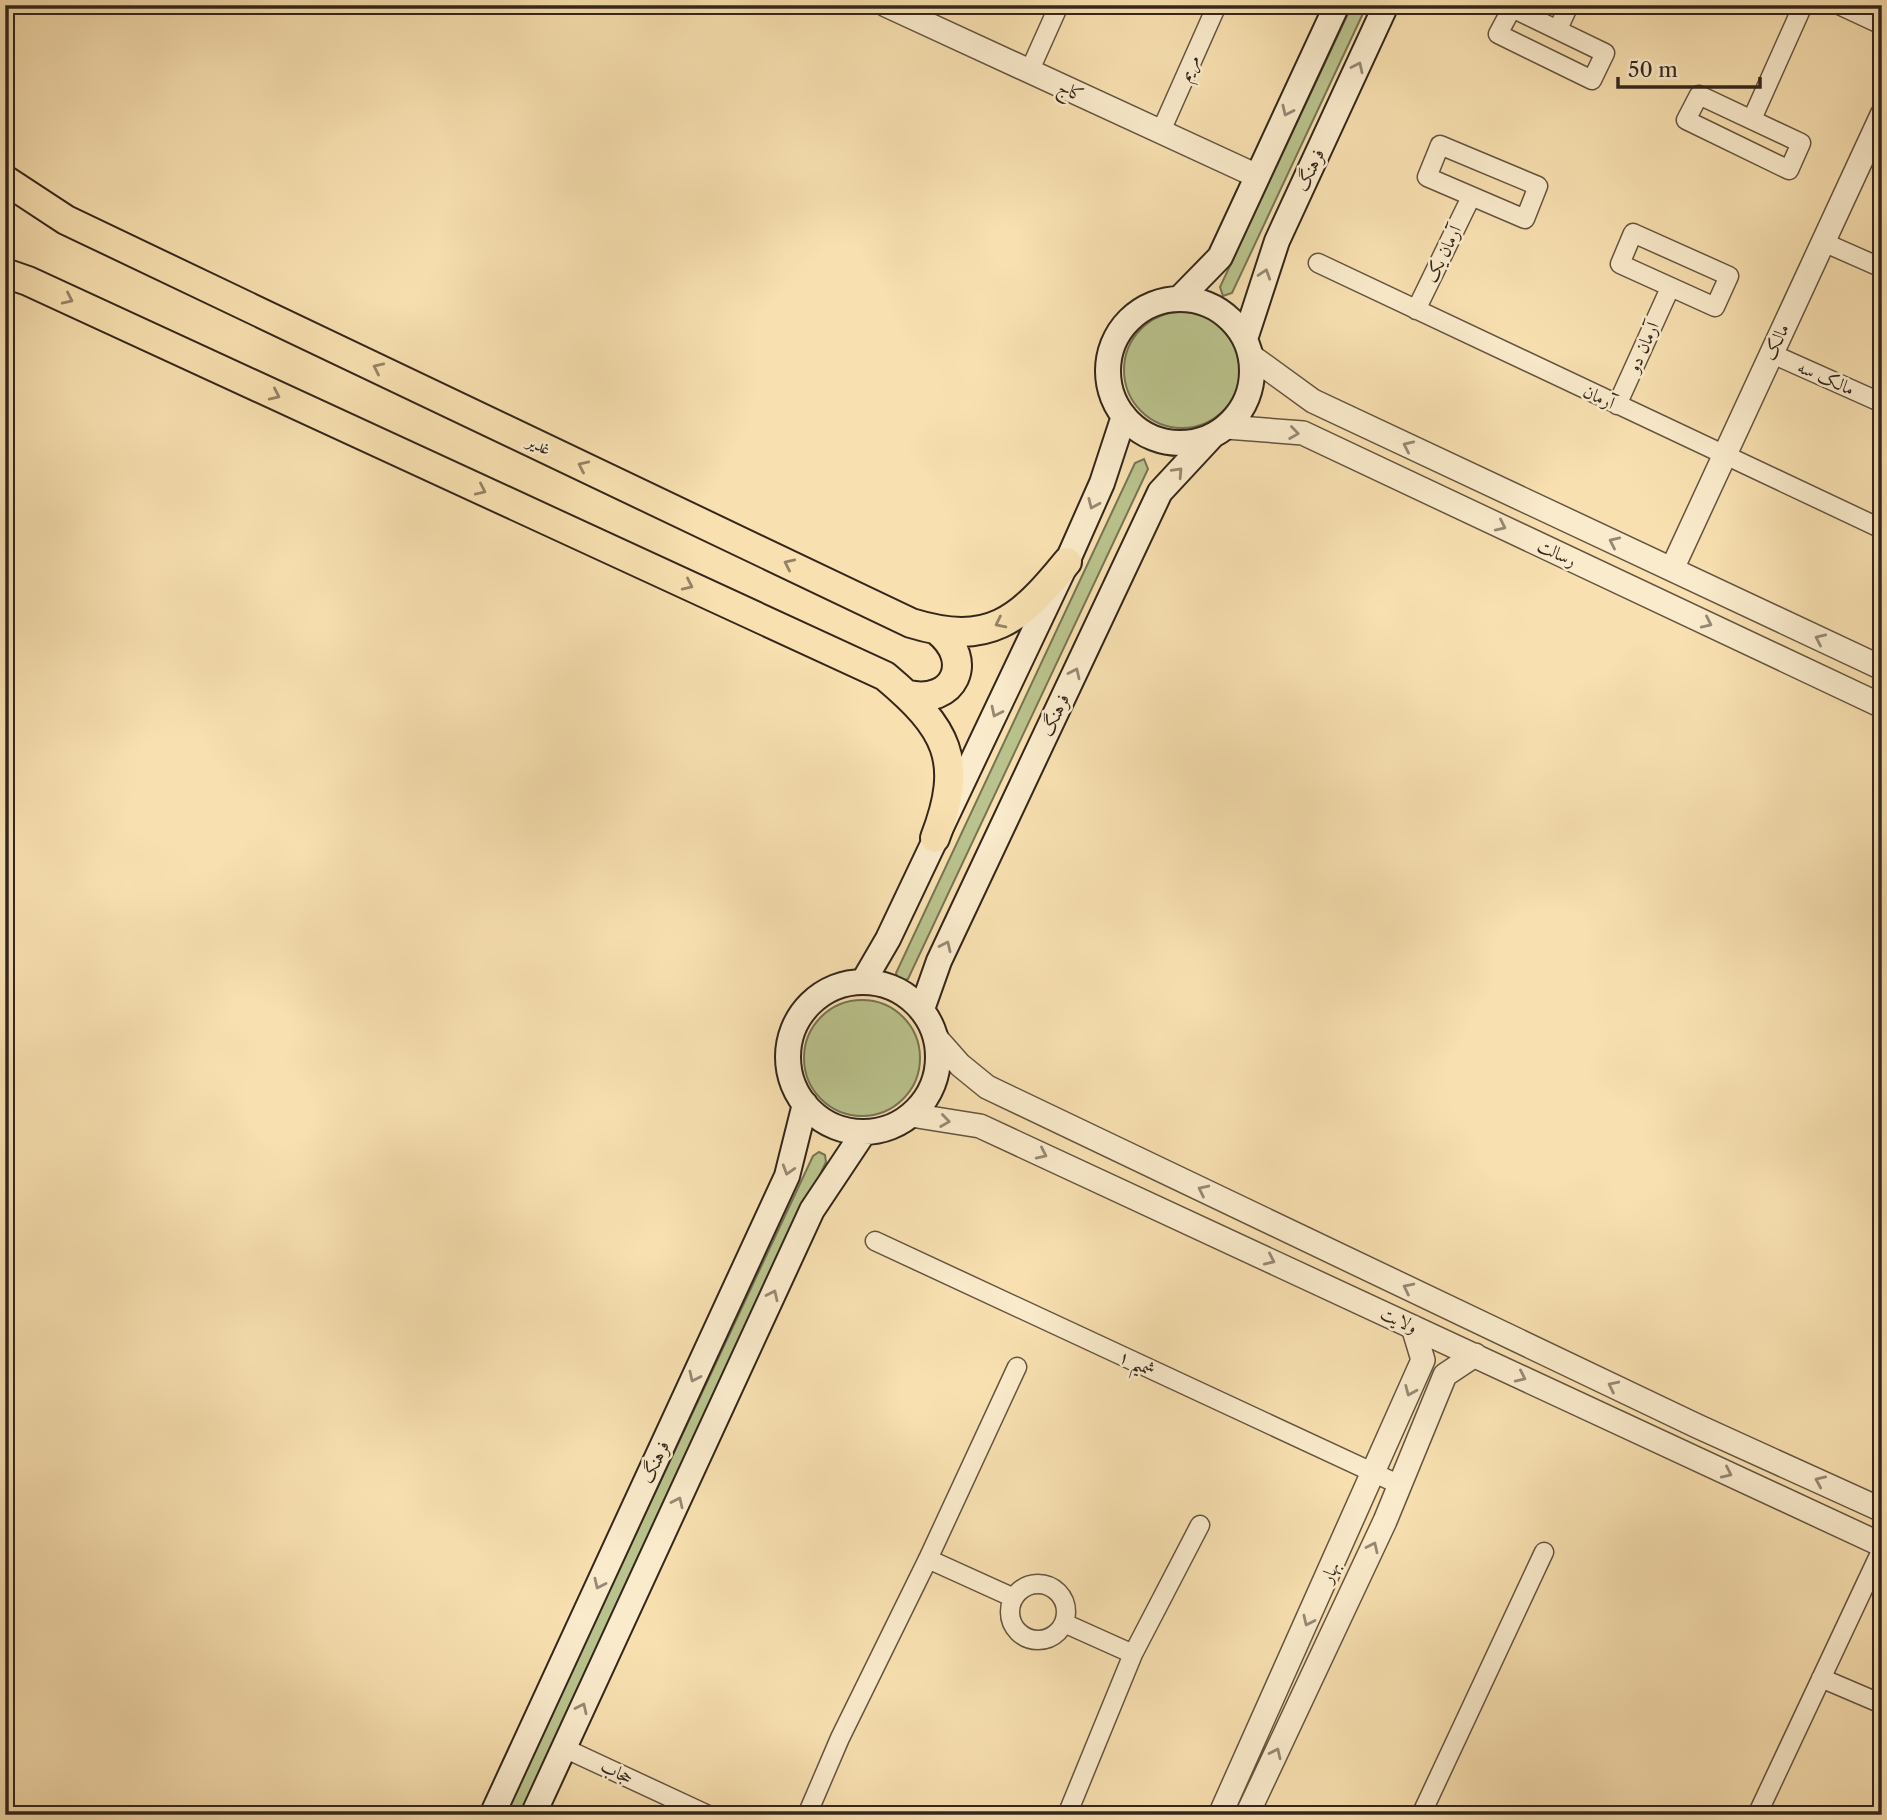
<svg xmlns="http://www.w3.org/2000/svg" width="1887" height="1820" viewBox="0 0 1887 1820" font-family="'Libre Caslon Text',Amiri,serif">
  <rect width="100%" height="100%" fill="#f8e0b0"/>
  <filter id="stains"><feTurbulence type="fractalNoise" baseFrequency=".00286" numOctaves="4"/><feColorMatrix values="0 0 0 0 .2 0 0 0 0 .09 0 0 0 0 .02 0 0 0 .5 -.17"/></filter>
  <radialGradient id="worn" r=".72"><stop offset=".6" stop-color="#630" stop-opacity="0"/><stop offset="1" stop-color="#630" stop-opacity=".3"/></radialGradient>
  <path fill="#bac38d" stroke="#777454" stroke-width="2" d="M1352,5H1367L1232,293L1223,296L1220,287Z
    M1124 370a58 58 0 1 1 116 0a58 58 0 1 1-116 0Z
    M1144,459L1148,469L908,979L899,982L896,973L1135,463Z
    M804 1058a58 58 0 1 1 116 0a58 58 0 1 1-116 0Z
    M819,1152L825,1155L826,1162L520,1815H504L813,1156Z"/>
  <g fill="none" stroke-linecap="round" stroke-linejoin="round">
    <defs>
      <path id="minor" d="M1839,5L1882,25
        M1512,8L1605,53L1592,80L1498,34Z
        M1558,29L1569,5
        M1029,72L1059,5
        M1699,95L1801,143L1789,170L1686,120Z
        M1752,119L1803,5
        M1161,131L1217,5
        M1440,145L1538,186L1525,219L1427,177Z
        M1633,233L1729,276L1715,307L1620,264Z
        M1823,242L1882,268
        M1318,263L1882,529
        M1416,310L1471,197
        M1770,353L1882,403
        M1617,405L1670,288
        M875,1241L1400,1485
        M928,1559L1014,1598
        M1010 1612a28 28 0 1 1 56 0a28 28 0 1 1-56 0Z
        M1064,1623L1133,1654
        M1821,1678L1882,1704
        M564,1748L708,1815
        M807,1815L840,1738L928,1559L1017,1367
        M1067,1815L1133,1654L1200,1525
        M1421,1815L1544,1552
        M1757,1815L1882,1549"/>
      <path id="tertiary" d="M886,5L1257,176
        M1251,356L1313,401L1882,668
        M1226,427L1303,433L1882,706
        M1672,569L1882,115
        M937,1039L960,1065L987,1087L1697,1426L1882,1510
        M911,1115L980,1126L1882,1545
        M1220,1815L1423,1360L1413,1327
        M1247,1815L1385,1521L1445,1375L1475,1355"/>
      <path id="secondary" d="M1179,299L1220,257L1337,5
        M1108 371a72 72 0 1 1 144 0a72 72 0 1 1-144 0Z
        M1245,339L1277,241L1386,5
        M863,982L888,939L1067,562L1102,483L1124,416
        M788 1057a75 75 0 1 1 150 0a75 75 0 1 1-150 0Z
        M922,1009L939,961L1160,492L1212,436
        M492,1815L787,1176L805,1104
        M533,1815L812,1210L864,1132"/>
      <path id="primary" d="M5,180L66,220L911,623C989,647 1019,621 1067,562
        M5,273L28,281L885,676C947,728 965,760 935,838
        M908,695C954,705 975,661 938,631"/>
    </defs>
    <use href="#minor" stroke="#655441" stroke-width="21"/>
    <use href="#tertiary" stroke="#655441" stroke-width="26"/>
    <use href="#secondary" stroke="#34261c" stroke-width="28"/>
    <use href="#primary" stroke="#34261c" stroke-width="32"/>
    <use href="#minor" stroke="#faebcc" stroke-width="18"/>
    <use href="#tertiary" stroke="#faebcc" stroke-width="23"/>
    <use href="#secondary" stroke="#faebcc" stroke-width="24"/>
    <use href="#primary" stroke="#f8e0b0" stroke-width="28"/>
  </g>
  <defs><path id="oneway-chevron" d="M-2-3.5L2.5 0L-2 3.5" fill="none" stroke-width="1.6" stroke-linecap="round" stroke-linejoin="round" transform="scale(1.75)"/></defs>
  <g stroke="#978874">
    <use href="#oneway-chevron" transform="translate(1358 67) rotate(-65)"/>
    <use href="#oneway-chevron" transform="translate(1287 111) rotate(115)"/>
    <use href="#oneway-chevron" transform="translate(1265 274) rotate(-72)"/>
    <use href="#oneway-chevron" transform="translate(1294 433) rotate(8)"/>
    <use href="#oneway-chevron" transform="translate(1408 446) rotate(-155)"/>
    <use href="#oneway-chevron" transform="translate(1178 472) rotate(-47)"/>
    <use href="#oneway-chevron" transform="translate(1093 504) rotate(114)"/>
    <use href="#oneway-chevron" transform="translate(1501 526) rotate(25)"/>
    <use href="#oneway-chevron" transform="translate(1614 542) rotate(-155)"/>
    <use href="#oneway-chevron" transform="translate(1707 623) rotate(25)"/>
    <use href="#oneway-chevron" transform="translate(1820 639) rotate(-155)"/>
    <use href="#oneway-chevron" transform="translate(1075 673) rotate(-65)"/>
    <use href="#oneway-chevron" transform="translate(996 712) rotate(116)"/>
    <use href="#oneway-chevron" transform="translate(946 946) rotate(-65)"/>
    <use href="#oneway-chevron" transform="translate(945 1121) rotate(8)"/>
    <use href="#oneway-chevron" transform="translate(1042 1154) rotate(25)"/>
    <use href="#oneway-chevron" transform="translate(788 1170) rotate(107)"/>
    <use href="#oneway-chevron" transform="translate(1203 1190) rotate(-154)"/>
    <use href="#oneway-chevron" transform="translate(1270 1260) rotate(25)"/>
    <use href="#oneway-chevron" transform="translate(1408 1288) rotate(-154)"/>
    <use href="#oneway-chevron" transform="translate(773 1295) rotate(-65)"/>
    <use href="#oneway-chevron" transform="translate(694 1377) rotate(115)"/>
    <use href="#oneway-chevron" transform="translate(1521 1377) rotate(25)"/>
    <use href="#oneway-chevron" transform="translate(1613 1386) rotate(-154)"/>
    <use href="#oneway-chevron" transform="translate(1410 1391) rotate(113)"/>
    <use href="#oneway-chevron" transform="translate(1727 1473) rotate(25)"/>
    <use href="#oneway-chevron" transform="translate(1820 1481) rotate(-156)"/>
    <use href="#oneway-chevron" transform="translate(678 1502) rotate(-65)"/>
    <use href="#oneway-chevron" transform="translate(1373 1547) rotate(-65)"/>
    <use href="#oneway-chevron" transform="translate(599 1584) rotate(115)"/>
    <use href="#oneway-chevron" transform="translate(1308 1621) rotate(115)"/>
    <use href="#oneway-chevron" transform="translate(582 1708) rotate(-65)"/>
    <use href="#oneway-chevron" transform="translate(1276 1753) rotate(-65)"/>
  </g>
  <g stroke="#968366">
    <use href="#oneway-chevron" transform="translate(68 299) rotate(25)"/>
    <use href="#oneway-chevron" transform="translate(378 368) rotate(-155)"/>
    <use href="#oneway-chevron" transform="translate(275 395) rotate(25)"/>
    <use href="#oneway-chevron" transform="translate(583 466) rotate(-155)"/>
    <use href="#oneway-chevron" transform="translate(481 490) rotate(25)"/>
    <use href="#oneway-chevron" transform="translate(789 564) rotate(-155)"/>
    <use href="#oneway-chevron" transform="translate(688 585) rotate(25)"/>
    <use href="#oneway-chevron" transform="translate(1000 623) rotate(154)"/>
  </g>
  <g text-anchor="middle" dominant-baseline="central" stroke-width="5" stroke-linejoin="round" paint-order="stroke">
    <g font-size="18" fill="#34261c" stroke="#faebcc">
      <text transform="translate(1189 68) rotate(-66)">مریم</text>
      <text transform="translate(1071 91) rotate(24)">کاج</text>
      <text transform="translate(1310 170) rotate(-65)">فرهنگ</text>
      <text transform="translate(1443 254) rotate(-64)">آرمان یک</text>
      <text transform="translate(1776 342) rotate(-65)">مالک</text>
      <text transform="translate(1643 347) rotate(-66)">آرمان دو</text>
      <text transform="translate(1826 378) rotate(24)">مالک سه</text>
      <text transform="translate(1599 397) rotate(25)">آرمان</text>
      <text transform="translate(539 445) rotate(25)">غدیر</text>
      <text transform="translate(1557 553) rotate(25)">رسالت</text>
      <text transform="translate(1055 715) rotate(-65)">فرهنگ</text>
      <text transform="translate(1399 1320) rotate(25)">ولایت</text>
      <text transform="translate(1137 1363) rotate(25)">شمیم ۱</text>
      <text transform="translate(655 1462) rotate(-65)">فرهنگ</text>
      <text transform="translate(1330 1572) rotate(-65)">بهار</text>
      <text transform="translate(617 1772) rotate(25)">حجاب</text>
    </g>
  </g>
  <rect width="1887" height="1820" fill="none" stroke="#f8e0b0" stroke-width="28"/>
  <rect x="7" y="7" width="1873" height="1806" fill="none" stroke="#34261c" stroke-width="3.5"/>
  <rect x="14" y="14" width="1859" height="1792" fill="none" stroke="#34261c" stroke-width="2"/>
  <path d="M1618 77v10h142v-10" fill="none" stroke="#34261c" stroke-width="3.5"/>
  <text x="1628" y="77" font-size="21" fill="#34261c" stroke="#faebcc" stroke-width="5" paint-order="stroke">50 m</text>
  <rect width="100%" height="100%" filter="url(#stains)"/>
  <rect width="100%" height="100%" fill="url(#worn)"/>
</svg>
